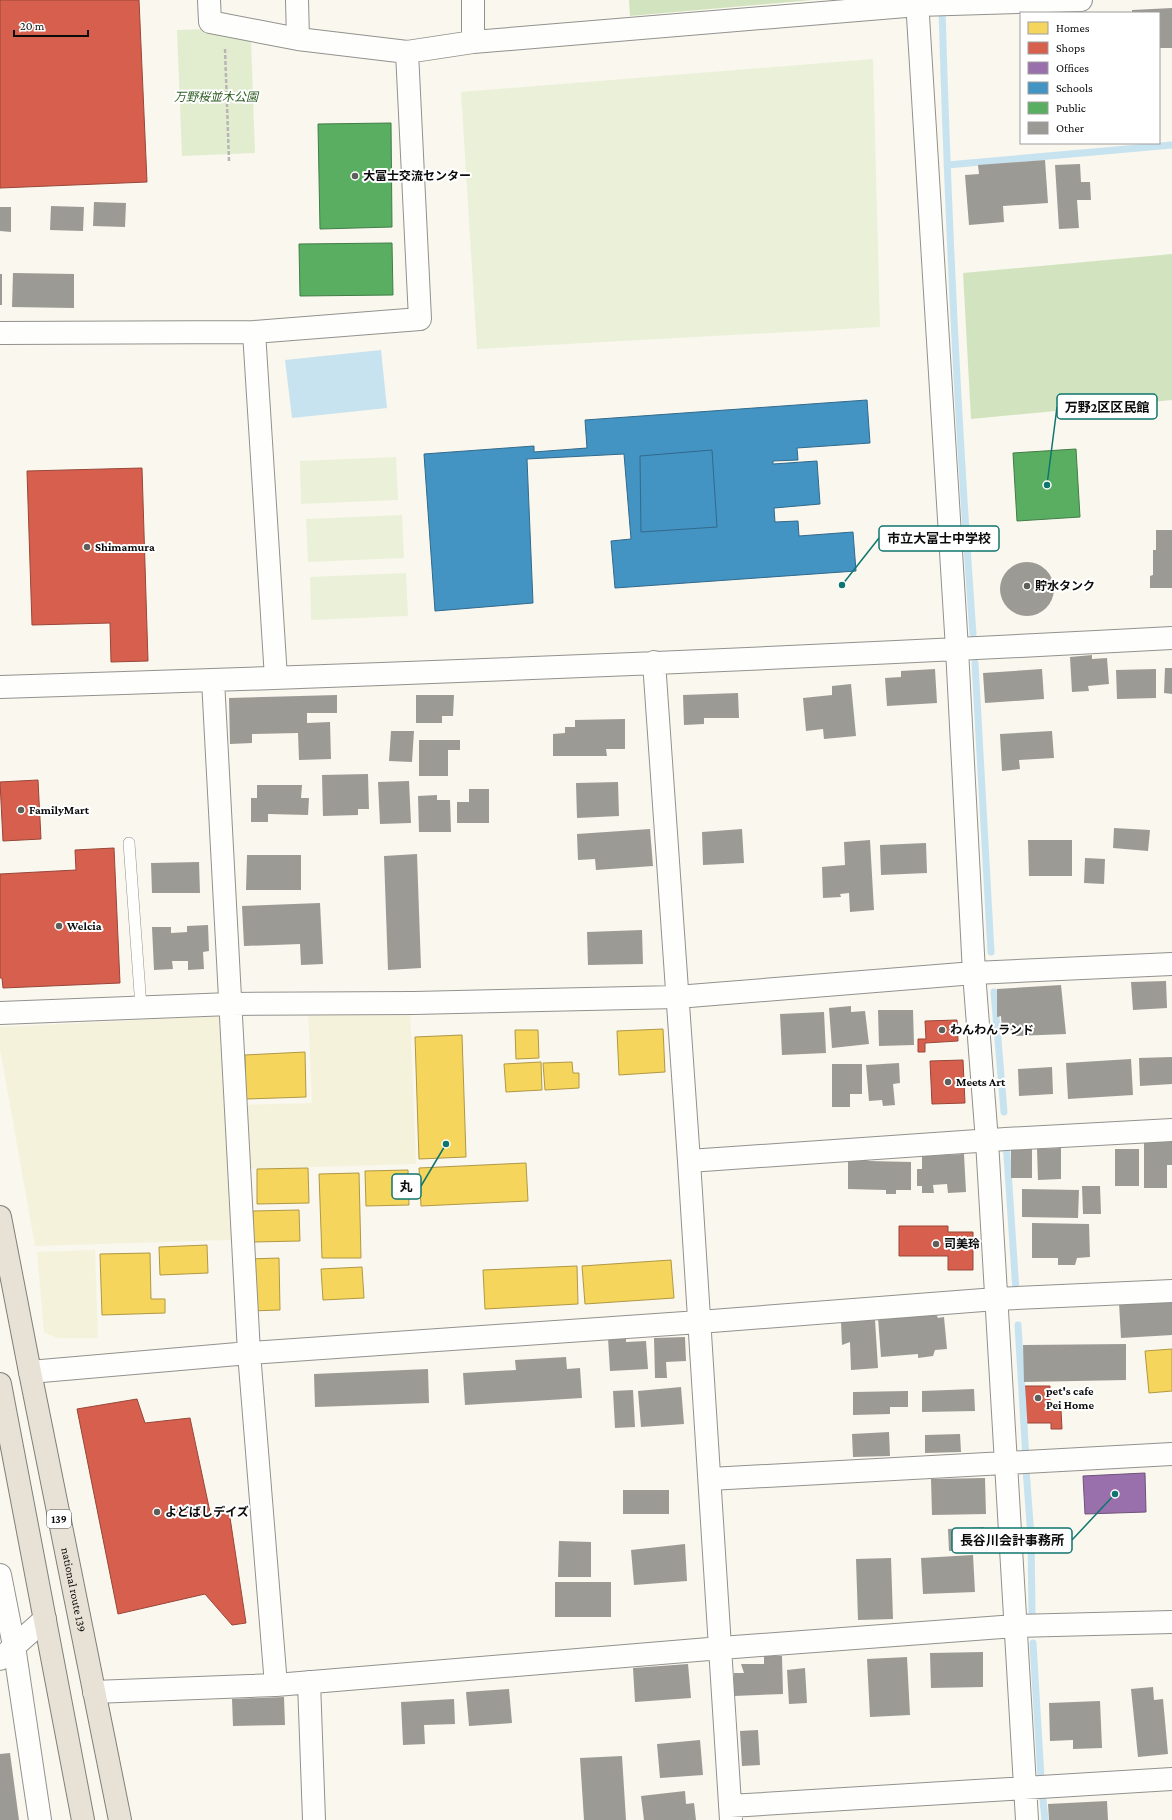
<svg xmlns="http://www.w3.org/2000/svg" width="1172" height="1820" viewBox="0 0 1172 1820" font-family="'Crimson Pro','Noto Sans JP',serif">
  <rect width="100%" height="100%" fill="#f9f7ee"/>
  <path fill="#f5f2dc" d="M410,1006L416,1164L242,1169L238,1105L312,1103L308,1008Z
    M219,1016L232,1240L35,1246L0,1049V1027Z
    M95,1250L98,1338H57L44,1332L37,1252Z"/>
  <path fill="#e2edd0" d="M207,29L251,40L255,153L182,156L177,30Z"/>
  <path fill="#d2e4bf" d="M629,0H813L630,16Z
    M1172,254V400L971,419L963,273Z"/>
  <path fill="#ebf1d9" d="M873,59L880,327L477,349L461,92Z
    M396,457L398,500L301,504L300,461Z
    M402,515L404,558L308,562L306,519Z
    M406,573L408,616L311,620L310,577Z"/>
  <path fill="#c8e3f0" d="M381,350L387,408L292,418L285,360Z"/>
  <path fill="#f6d55c" stroke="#b09844" d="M663,1029L665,1072L619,1075L617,1031Z
    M515,1030H538L539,1058L516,1059Z
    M462,1035L466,1157L419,1159L415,1037Z
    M305,1052L306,1097L246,1099L245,1055Z
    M541,1062L542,1090L506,1092L504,1064Z
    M572,1062L573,1073H579V1088L545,1090L543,1063Z
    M526,1163L528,1201L421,1206L419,1168Z
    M308,1168L309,1203L257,1204V1169Z
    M408,1170L409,1205L366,1206L365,1171Z
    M359,1173L361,1258H322L319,1174Z
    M299,1210L300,1241L253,1242V1211Z
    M207,1245L208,1273L160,1275L159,1247Z
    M150,1253L151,1299H165V1313L102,1315L100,1254Z
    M279,1258L280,1310L250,1311L249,1259Z
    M671,1260L674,1298L585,1304L582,1266Z
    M577,1266L578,1304L485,1309L483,1270Z
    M362,1267L364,1298L323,1300L321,1269Z
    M1172,1349V1391L1149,1393L1145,1351Z"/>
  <path fill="#d6604d" stroke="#994639" d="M0,0H139L147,182L0,188Z
    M142,468L148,661L111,662L110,623L32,625L27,471Z
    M38,780L41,839L3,841L0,782Z
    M114,848L120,983L3,988L2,978H0V874L76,870L75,850Z
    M957,1020L958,1041L925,1043V1052H918V1039H926L925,1021Z
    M963,1060L965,1103L932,1104L930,1061Z
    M899,1226H948V1232H973V1270H948V1256H899Z
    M1025,1386H1050V1410H1061L1062,1429H1051V1423H1026Z
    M137,1399L145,1423L190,1418L210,1512L229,1511L246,1623L232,1625L205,1594L118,1614L77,1409Z"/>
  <path fill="#9970ab" stroke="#6e527b" d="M1145,1473L1146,1512L1085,1514L1083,1476Z"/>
  <path fill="#4393c3" stroke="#326a8c" d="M867,400L870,443L797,448L798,460L773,461V464L817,461L820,504L774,508L775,522L798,521L799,536L853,532L856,571L615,588L611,541L631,539L624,454L527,459L533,603L435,611L424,454L534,446V452L587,448L585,420Z
    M712,450L717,527L641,532L640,456Z"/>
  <path fill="#5aae61" stroke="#427d47" d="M391,123L392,227L320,229L318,124Z
    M392,243L393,295L300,296L299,244Z
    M1076,449L1080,517L1017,521L1013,453Z"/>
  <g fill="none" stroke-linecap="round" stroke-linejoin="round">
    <path stroke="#c8e3f0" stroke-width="7" d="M942,9C948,218 958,426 973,634
      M947,165L1172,145
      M975,663L991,952
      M994,992L1004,1112
      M1006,1141L1016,1291
      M1018,1325L1026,1459
      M1026,1469L1031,1537L1032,1614
      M1033,1643L1041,1778
      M1042,1790L1045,1820"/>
  </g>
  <path fill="#9c9a94" d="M1172,8V48H1159V13H1132V10Z
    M1045,160L1048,203L1003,206L1004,222L969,225L965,175L979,174L978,165Z
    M1080,164L1081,182H1090L1091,200H1077L1079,228L1059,229L1055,165Z
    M94,202L126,203L125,227L93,226Z
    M51,206L84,207L83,231L50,230Z
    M0,207H11V232L0,231Z
    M13,273L74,274V308L12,307Z
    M0,274H2V305H0Z
    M1156,530H1172V588H1150V576L1153,575V550H1156Z
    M1000 589a27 27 0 1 1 54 0a27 27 0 1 1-54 0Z
    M1092,655V659L1107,658L1109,684L1088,686L1089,691L1072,692L1070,657Z
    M1165,668H1172V694L1164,693Z
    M935,669L937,703L887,706L885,678L901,677V671Z
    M1042,669L1044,699L985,703L983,673Z
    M1156,669V698L1117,699L1116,670Z
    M851,684L856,736L824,739L823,729L806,731L803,698L832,695V686Z
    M738,693L739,718H704V724L684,725L683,695Z
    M337,695V713H307V723L330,722L331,759L299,760L298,733L252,734V743L230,744L229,698Z
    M416,695H454L453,716H442V723H416Z
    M625,719V749H606L607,756H553V734L565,733V727H575V720Z
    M391,731H414L412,762L389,761Z
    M1052,731L1054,758L1019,760L1020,769L1002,771L1000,734Z
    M419,740H460V750H448V776H419Z
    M368,774L369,809H358V815L323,816L322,775Z
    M409,781L411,823L380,824L378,782Z
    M618,782L619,816L577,818L576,783Z
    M257,785H302L301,798H309L308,815L268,814V822H251V798H257Z
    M469,789H489V823H457V802H469Z
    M437,795V800H450L451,832H419L418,796Z
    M1114,828L1150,830L1148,851L1113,848Z
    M650,829L653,866L596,870L595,859L578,860L577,834Z
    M742,829L744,863L703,865L702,832Z
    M870,840L874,910L850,912L849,893L840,894L841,897L823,898L822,867L845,865L844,842Z
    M1028,840H1072V876H1029Z
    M926,843L927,873L881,875L880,845Z
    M417,854L421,968L388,970L384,856Z
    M247,855H301V890H246Z
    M1085,858L1105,859L1104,884L1084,883Z
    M199,862L200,893H152L151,863Z
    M320,903L323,964L301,965L300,944L244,946L242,906Z
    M208,925L209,951L203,952L204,969L188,970V961H172L173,969L154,970L152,927H171V933L187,932V926Z
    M642,930L643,964L588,965L587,932Z
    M1166,981L1167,1008L1133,1010L1131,982Z
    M1061,985L1066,1034L1016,1036L1014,1030L1002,1031L1001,1016L997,1017V989Z
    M851,1006V1012L865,1011L869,1044L832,1048L829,1008Z
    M878,1010H913L914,1045L879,1046Z
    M824,1012L826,1053L782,1055L780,1014Z
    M1172,1057V1084L1140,1086L1139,1058Z
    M1131,1059L1133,1095L1068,1099L1066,1063Z
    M899,1063L900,1083L893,1084L895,1105L883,1106L882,1100L869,1101L866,1065Z
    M832,1064H862V1094H850V1107H832Z
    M1052,1067L1053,1094L1019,1096L1018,1069Z
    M1144,1142H1172V1165H1167V1188H1144Z
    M1061,1148V1179L1038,1180L1037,1149Z
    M1011,1149H1032V1178H1011Z
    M1115,1149H1139V1186H1115Z
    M964,1154L966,1192L948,1193L947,1184L933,1185L934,1193H922V1186H917V1169H922V1156Z
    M858,1158H863L869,1161L911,1162V1190H896V1194H886V1190L848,1189V1161H855Z
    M1082,1186H1100L1101,1214H1083Z
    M1022,1189L1079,1190L1078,1218L1022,1217Z
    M1032,1223L1089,1224L1090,1257L1077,1258L1075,1265H1058V1258H1032Z
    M1172,1300V1335L1121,1338L1119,1303Z
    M936,1314L938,1318L944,1317L947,1349L935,1350L933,1356L918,1358V1354L881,1357L878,1318Z
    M875,1320L878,1368L851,1370L850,1342L842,1345L841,1322Z
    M626,1337V1342L646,1341L648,1369L610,1371L608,1338Z
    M685,1337L686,1361L666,1362L667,1378H655L654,1338Z
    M1126,1344V1380L1024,1382L1023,1345Z
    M566,1357L567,1369L580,1368L582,1398L465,1405L463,1373L516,1370L515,1360Z
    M428,1369L429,1403L315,1407L314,1374Z
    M681,1387L684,1424L641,1427L638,1391Z
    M974,1389L975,1411L922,1412V1391Z
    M633,1390L635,1427L615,1428L613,1391Z
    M908,1391V1407H890V1414L853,1415V1392Z
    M889,1432L890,1456L853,1457L852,1434Z
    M960,1434L961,1452L925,1453V1435Z
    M985,1478L986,1514L932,1515L931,1479Z
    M623,1490H669V1514H623Z
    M984,1527L986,1549L949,1551L948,1529Z
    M559,1541L591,1542V1577H558Z
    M685,1544L687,1581L634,1585L631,1550Z
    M973,1555L975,1592L923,1594L921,1558Z
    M891,1558L893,1619L858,1620L856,1559Z
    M555,1582H611V1617H555Z
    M983,1652V1687L931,1688L930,1653Z
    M764,1656H782L783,1694L734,1696V1673H744L741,1664H764Z
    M907,1657L910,1715L870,1717L867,1659Z
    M688,1664L691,1698L635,1702L633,1668Z
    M805,1668L807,1703L789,1704L787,1670Z
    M1153,1687L1154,1700L1163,1699L1168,1754L1138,1757L1131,1689Z
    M509,1689L512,1723L469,1726L466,1692Z
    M284,1697L285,1725L233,1726L232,1699Z
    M454,1699L455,1724L424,1725L425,1744L403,1745L401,1702Z
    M1100,1701L1102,1748L1073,1749V1740L1050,1741L1049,1703Z
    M758,1730L760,1765L742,1766L740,1731Z
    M700,1740L703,1775L660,1778L657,1744Z
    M10,1753L19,1820H0V1754Z
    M622,1756L626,1820H584L580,1758Z
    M685,1791L686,1804L694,1803L696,1820H644L641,1796Z
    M1107,1801L1108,1820H1049L1048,1804Z"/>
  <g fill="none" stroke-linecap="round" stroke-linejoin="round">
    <defs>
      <path id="service" d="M129,843L141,1007"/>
      <path id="minor" d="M209,0L210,22L298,39L407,52L473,42L918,5L1081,0
        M297,0L298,39
        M473,0V42
        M917,0L957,649L974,973L987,1141L1027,1820
        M254,332L276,678
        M0,333L254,332L420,319L407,52
        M654,662L689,1161L731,1820
        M213,680L249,1353L276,1685
        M0,687C391,675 782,659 1172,638
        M0,1013L230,1004L414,1003L677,997L974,973L1172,964
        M689,1161L1006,1139L1172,1130
        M30,1372L249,1353L699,1322L996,1299L1172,1291
        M710,1479L1172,1454
        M0,1575L14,1646L40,1820
        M0,1659L45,1619
        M309,1682L314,1820
        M94,1692L276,1685L721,1648L1015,1626L1172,1622
        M730,1806L1172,1779"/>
      <g id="trunk">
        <path id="s1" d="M0,1217L30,1372L120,1820"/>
        <path d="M0,1384L83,1820"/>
      </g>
    </defs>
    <use href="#service" stroke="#92918d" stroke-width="12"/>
    <use href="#minor" stroke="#92918d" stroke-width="24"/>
    <use href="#trunk" stroke="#7f7f7a" stroke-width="24"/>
    <path stroke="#b7b6b5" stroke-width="2.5" stroke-dasharray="4 2" stroke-linecap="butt" d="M225,49L229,161"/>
    <use href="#service" stroke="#fefefc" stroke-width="11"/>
    <use href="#minor" stroke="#fefefc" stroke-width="22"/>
    <use href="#trunk" stroke="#e8e2d6" stroke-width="22"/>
  </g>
  <g fill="#5e5e5a" stroke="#fff" stroke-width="1.5">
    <circle cx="355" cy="176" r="4"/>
    <circle cx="87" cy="547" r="4"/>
    <circle cx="1027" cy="586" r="4"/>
    <circle cx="21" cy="810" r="4"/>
    <circle cx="59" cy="926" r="4"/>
    <circle cx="942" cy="1030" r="4"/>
    <circle cx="948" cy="1082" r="4"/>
    <circle cx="936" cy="1244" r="4"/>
    <circle cx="1038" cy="1398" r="4"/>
    <circle cx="157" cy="1512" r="4"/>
  </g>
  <g text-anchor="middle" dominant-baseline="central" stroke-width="4" stroke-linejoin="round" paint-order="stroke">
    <rect fill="#fff" stroke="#545454" stroke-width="1" x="47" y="1510" width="24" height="18" rx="3"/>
    <g font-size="11" font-weight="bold" fill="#0b0b0b">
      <text x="59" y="1519">139</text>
    </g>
    <g font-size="12" font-style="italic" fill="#2d5c21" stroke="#fff">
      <text x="216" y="97">万野桜並木公園</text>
    </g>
    <g font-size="12" font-weight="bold" fill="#0b0b0b" stroke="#fff" text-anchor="start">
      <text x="363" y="176">大富士交流センター</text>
      <text x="95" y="547">Shimamura</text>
      <text x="1035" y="586">貯水タンク</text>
      <text x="29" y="810">FamilyMart</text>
      <text x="67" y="926">Welcia</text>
      <text x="950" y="1030">わんわんランド</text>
      <text x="956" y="1082">Meets Art</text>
      <text x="944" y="1244">司美玲</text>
      <text x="1046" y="1391">pet's cafe<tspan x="1046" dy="14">Pei Home</tspan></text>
      <text x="165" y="1512">よどばしデイズ</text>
    </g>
    <g font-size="12" fill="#0b0b0b" stroke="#fff">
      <text stroke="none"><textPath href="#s1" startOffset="380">national route 139</textPath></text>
    </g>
  </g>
  <path fill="none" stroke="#0f766e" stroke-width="1.5" d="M1047 485L1057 407M842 585L879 538M446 1144L421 1186M1115 1494L1072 1540"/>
  <g fill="#0f766e" stroke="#fff" stroke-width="1.5">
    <circle cx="1047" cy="485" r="4"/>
    <circle cx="842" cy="585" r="4"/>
    <circle cx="446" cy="1144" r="4"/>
    <circle cx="1115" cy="1494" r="4"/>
  </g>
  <g fill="#fff" stroke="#0f766e" stroke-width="1.5">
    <rect x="1057" y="394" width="100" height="25" rx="4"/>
    <rect x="879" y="526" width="120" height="25" rx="4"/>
    <rect x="392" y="1174" width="29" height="25" rx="4"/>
    <rect x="952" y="1528" width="120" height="25" rx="4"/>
  </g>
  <g font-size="13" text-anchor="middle" font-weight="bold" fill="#0b0b0b">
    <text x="1107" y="412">万野2区区民館</text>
    <text x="939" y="543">市立大富士中学校</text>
    <text x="406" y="1191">丸</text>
    <text x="1012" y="1545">長谷川会計事務所</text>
  </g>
  <rect x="1020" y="12" width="140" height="132" fill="#ffffff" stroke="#9d9d9d"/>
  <rect x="1028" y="22" width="20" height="12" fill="#f6d55c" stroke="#9d9d9d"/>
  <text x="1056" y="32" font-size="12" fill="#0b0b0b">Homes</text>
  <rect x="1028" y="42" width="20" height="12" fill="#d6604d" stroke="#9d9d9d"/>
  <text x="1056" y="52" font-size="12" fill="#0b0b0b">Shops</text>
  <rect x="1028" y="62" width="20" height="12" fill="#9970ab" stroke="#9d9d9d"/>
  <text x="1056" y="72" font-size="12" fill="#0b0b0b">Offices</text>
  <rect x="1028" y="82" width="20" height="12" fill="#4393c3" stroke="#9d9d9d"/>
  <text x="1056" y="92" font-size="12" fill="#0b0b0b">Schools</text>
  <rect x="1028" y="102" width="20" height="12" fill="#5aae61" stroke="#9d9d9d"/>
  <text x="1056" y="112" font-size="12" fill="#0b0b0b">Public</text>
  <rect x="1028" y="122" width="20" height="12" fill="#9c9a94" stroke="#9d9d9d"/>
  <text x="1056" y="132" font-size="12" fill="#0b0b0b">Other</text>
  <path d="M14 30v6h74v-6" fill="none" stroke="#0b0b0b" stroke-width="2"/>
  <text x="20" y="30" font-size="12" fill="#0b0b0b" stroke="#ffffff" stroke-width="3" paint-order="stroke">20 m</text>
</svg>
